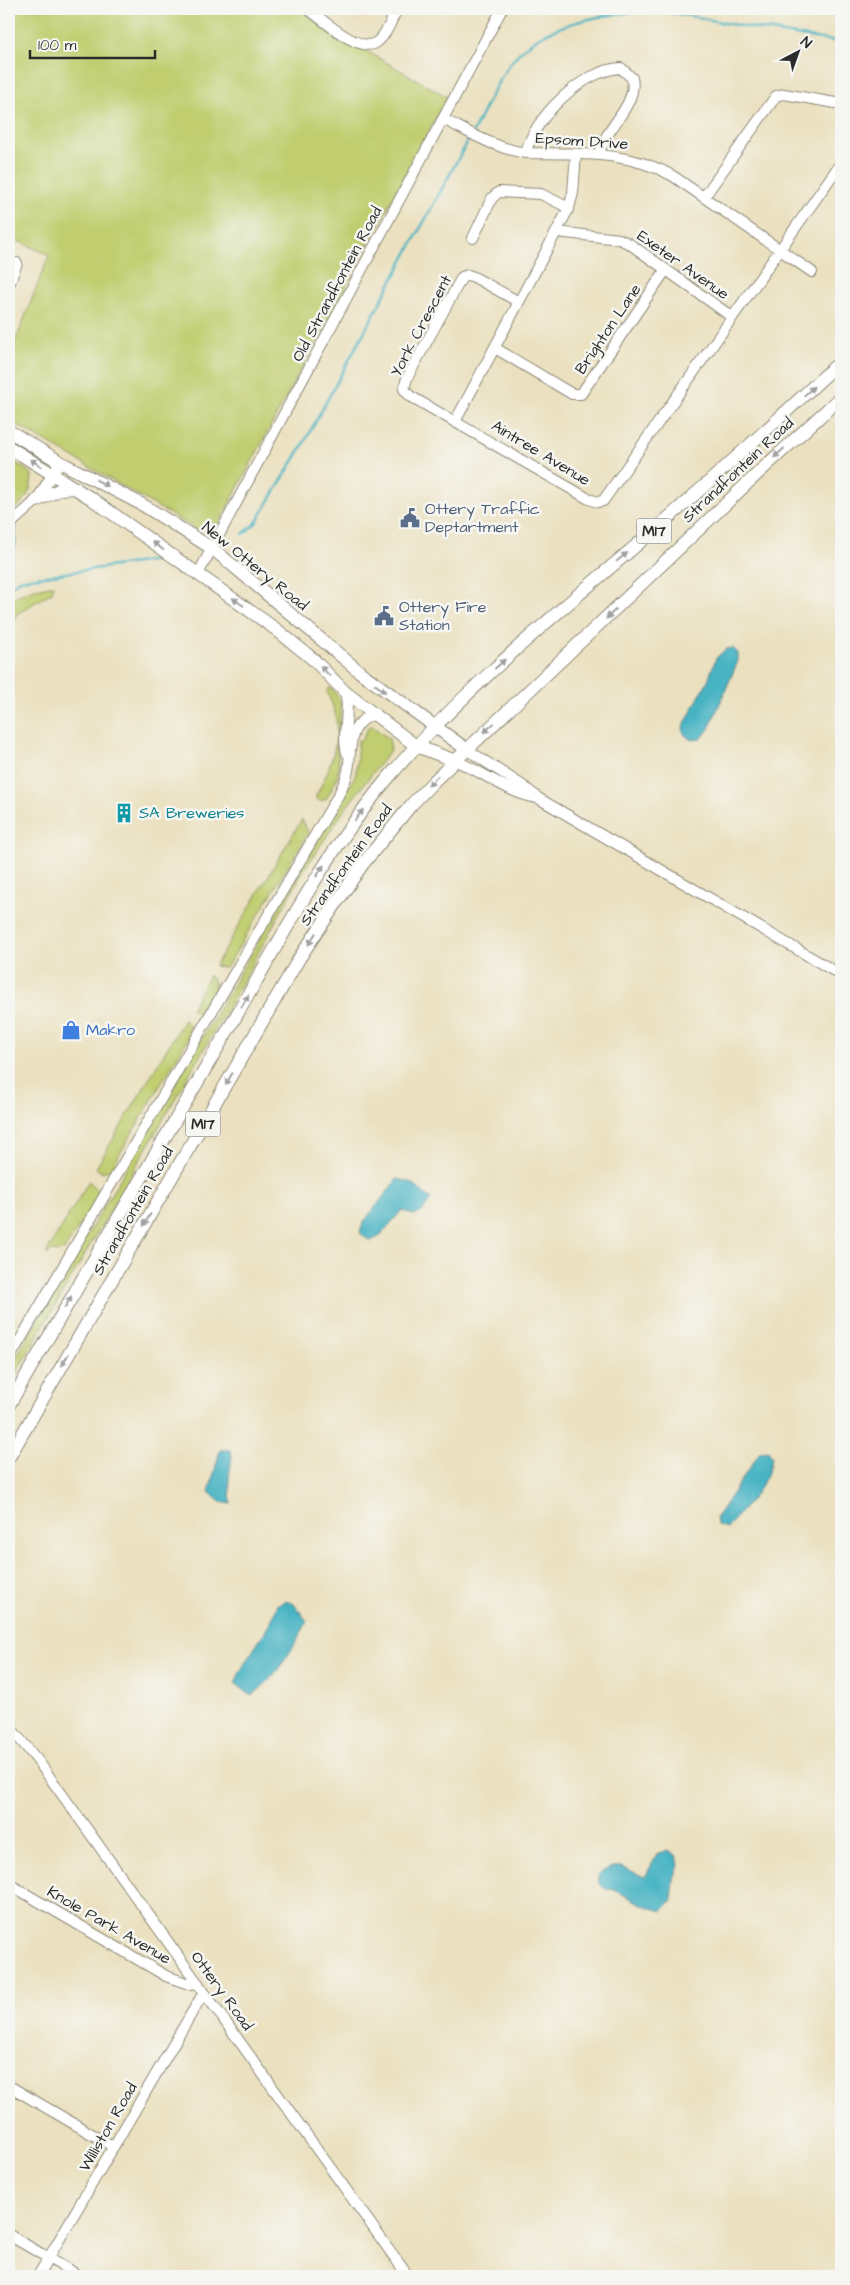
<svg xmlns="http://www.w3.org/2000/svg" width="850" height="2285" viewBox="0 0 850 2285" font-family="'Architects Daughter',sans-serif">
  <rect width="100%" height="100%" fill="#f6f6f2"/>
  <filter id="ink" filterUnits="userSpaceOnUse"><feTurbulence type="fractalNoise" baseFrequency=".02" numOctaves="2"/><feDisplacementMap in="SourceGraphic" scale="10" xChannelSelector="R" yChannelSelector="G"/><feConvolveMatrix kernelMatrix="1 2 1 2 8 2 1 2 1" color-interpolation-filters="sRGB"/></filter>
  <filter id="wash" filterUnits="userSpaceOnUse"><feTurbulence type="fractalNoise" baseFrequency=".0096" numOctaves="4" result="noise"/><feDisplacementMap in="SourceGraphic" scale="20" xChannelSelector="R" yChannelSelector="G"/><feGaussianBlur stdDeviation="1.12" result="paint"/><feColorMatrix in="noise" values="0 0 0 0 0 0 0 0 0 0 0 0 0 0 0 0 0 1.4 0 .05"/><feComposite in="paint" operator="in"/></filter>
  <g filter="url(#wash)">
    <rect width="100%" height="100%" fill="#ebe1c0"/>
    <path fill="#c0ce70" stroke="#767c4e" d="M9,9H305L370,53L447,97L219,523L197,530L9,420V358L49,255L9,237Z
      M9,458L32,474C32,494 24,502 9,514Z
      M54,585L52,592L17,614L9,628V599L31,590Z
      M330,687L339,698L341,709L337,745L339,767L337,778L327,798L321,801L316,799V796C329,771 341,742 335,713C333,705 329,698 327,691Z
      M372,726L389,739L391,749L345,809L302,873L229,1006L9,1385V1370L15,1359L356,774L358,740H362L368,727Z
      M302,819L308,832L305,839L226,968L215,966Z
      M209,975C223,987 211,1009 197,1013L191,1009Z
      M184,1020L190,1026L188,1039L110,1170L101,1172L96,1168Z
      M89,1181L97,1189L98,1196L65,1249L58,1252L52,1251L48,1254L46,1253Z"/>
    <path fill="#47b3c3" stroke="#396f77" d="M733,648L738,653V661L709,729L701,739L691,740L684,734L683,727L708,680L716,658L726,649Z
      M397,1179L410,1182L431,1199L423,1211L413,1215L402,1210L380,1236L371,1241L364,1237L360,1232L363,1223Z
      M220,1450H231L232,1456L229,1478L231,1504L220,1502L209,1492Z
      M768,1451L772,1457C769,1484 744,1508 727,1528L717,1525L716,1518L760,1452Z
      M286,1601L294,1604L307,1621C297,1644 273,1682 251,1696L235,1683C246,1655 269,1633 278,1604Z
      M668,1851L676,1855L679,1864L674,1880L672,1900L662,1911L648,1907L612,1889L607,1890L599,1883V1874C619,1859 625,1870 645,1877L658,1853Z"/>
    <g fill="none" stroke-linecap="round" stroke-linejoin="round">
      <path stroke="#47b3c3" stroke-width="2.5" d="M473,132C487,105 498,76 519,53C554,17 632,8 680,14C699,17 717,22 736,25C771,31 806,37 841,42
        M9,495L15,516
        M243,534L256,523L304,443L470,137
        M9,570L15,545V524
        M9,587L20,580L30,578L157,560"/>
    </g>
  </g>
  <g filter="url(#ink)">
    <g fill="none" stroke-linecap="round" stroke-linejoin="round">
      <defs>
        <path id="minor" d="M308,9C322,19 361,55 377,42C387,34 392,19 397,9
          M443,119C471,133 494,148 526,153C577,154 627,150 673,176L812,272
          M526,153C533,118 584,69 621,68L632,78C638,106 604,128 599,155
          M704,197L776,96L784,94L841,104
          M557,232L619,239L630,244L732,317
          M473,238L492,198L499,192L541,194L569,208
          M9,285L17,263
          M519,302L474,277L468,275L462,277L407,378L404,389L410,396L587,498L597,502L603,501L841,163
          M495,348L572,394H581L665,271
          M456,420L569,208L573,193L576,154
          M9,525L36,501L60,462
          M198,574L502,9
          M345,692C351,712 341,733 347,753
          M466,749L523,786L538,798L841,975
          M453,760C482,770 508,794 538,798
          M9,1359L339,794C342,787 346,780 348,771C352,747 346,725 374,714
          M9,1726L38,1761L408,2276
          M9,1884L166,1976L189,1984L198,1983
          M9,2086L114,2147
          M9,2235L79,2276
          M38,2276L204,1992"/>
        <path id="major" d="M9,431L60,462L143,505L213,549L360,672L466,749
          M9,447L92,499L277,630L314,660L345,692L416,746L453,760
          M36,501L61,489L76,488
          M9,1405C81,1280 155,1155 228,1030C277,946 321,860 383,784C464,687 565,607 660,525C722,472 781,416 841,361
          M9,1457L300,957L362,865L412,804L435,780L755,476L841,397"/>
      </defs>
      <use href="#minor" stroke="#8b8676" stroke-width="12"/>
      <use href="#major" stroke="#8b8676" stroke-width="14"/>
      <use href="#minor" stroke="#fff" stroke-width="10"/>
      <use href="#major" stroke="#fff" stroke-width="12"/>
    </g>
    <defs><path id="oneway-solid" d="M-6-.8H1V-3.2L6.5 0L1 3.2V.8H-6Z" transform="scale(1.25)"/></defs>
    <g fill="#a0a0a0">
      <use href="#oneway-solid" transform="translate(809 391) rotate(-43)"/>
      <use href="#oneway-solid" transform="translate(779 453) rotate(138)"/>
      <use href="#oneway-solid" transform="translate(36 463) rotate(-148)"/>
      <use href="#oneway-solid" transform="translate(102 483) rotate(29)"/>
      <use href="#oneway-solid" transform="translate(158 546) rotate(-143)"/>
      <use href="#oneway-solid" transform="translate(622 557) rotate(-39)"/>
      <use href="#oneway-solid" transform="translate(238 602) rotate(-145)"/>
      <use href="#oneway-solid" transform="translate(611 614) rotate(136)"/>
      <use href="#oneway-solid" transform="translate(500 664) rotate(-42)"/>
      <use href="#oneway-solid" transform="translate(325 671) rotate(-134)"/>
      <use href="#oneway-solid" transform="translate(380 688) rotate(37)"/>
      <use href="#oneway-solid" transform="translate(489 728) rotate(137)"/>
      <use href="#oneway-solid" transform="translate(433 781) rotate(134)"/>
      <use href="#oneway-solid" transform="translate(359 815) rotate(-53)"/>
      <use href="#oneway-solid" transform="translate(320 871) rotate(-57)"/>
      <use href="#oneway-solid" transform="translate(312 939) rotate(122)"/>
      <use href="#oneway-solid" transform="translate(245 1001) rotate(-60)"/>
      <use href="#oneway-solid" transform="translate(229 1079) rotate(120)"/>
      <use href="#oneway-solid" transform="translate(147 1220) rotate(121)"/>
      <use href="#oneway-solid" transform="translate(68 1302) rotate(-60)"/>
      <use href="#oneway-solid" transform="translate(65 1360) rotate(120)"/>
    </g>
  </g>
  <defs>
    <symbol id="civic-bare" viewBox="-9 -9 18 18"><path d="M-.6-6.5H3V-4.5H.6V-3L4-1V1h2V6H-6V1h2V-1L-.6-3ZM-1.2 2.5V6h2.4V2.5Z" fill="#5c6f8a" stroke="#f6f6f2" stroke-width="2.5" paint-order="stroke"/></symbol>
    <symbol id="building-bare" viewBox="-9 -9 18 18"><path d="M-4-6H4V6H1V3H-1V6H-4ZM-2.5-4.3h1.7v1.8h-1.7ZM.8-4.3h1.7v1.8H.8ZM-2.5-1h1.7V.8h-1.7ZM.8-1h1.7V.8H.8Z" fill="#0f9aa8" stroke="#f6f6f2" stroke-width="2.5" paint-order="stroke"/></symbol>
    <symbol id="shop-bare" viewBox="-9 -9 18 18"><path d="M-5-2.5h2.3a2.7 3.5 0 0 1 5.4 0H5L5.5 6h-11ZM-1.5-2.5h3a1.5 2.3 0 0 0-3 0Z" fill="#3f7fe0" stroke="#f6f6f2" stroke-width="2.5" paint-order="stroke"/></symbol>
  </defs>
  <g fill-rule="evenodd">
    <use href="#civic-bare" x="396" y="504" width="28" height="28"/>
    <use href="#civic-bare" x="370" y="602" width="28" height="28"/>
    <use href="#building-bare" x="110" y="799" width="28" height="28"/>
    <use href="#shop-bare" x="57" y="1016" width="28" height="28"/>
  </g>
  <g text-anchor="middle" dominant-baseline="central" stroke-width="5" stroke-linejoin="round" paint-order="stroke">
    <g fill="#f6f6f2" stroke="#686867" stroke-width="1">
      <rect x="636.5" y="518.5" width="35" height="25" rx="4"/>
      <rect x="185.5" y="1111.5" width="35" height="25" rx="4"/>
    </g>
    <g font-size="15" font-weight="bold" fill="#2b2b2b">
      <text x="654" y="531">M17</text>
      <text x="203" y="1124">M17</text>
    </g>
    <g font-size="16" fill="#2b2b2b" stroke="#f6f6f2">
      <text transform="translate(582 141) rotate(4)">Epsom Drive</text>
      <text transform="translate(683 265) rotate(35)">Exeter Avenue</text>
      <text transform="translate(337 284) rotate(-62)">Old Strandfontein Road</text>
      <text transform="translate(421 326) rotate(-62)">York Crescent</text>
      <text transform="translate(608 329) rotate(-56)">Brighton Lane</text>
      <text transform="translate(541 453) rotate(31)">Aintree Avenue</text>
      <text transform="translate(738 470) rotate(-43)">Strandfontein Road</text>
      <text transform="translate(255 566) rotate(39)">New Ottery Road</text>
      <text transform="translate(346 865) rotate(-54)">Strandfontein Road</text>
      <text transform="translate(133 1211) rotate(-60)">Strandfontein Road</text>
      <text transform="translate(109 1925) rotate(30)">Knole Park Avenue</text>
      <text transform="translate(222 1991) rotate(54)">Ottery Road</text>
      <text transform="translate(108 2127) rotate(-60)">Williston Road</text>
    </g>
    <g font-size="16" fill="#4e5e75" stroke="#f6f6f2" text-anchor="start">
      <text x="425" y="509">Ottery Traffic<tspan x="425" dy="18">Deptartment</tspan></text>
      <text x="399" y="607">Ottery Fire<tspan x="399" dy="18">Station</tspan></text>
    </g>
    <g font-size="16" fill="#0d838f" stroke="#f6f6f2" text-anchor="start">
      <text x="139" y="813">SA Breweries</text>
    </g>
    <g font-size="16" fill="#366cbe" stroke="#f6f6f2" text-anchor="start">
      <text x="86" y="1030">Makro</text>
    </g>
  </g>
  <rect width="850" height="2285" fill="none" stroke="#f6f6f2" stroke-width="30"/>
  <g transform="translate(798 52) rotate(41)" stroke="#f6f6f2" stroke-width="4" paint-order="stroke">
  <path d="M0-4L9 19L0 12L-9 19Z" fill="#2b2b2b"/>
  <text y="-8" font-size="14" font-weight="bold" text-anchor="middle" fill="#2b2b2b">N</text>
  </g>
  <path d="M30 50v8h125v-8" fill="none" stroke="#2b2b2b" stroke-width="2.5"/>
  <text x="38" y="50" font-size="15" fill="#2b2b2b" stroke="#f6f6f2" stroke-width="4" paint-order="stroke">100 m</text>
</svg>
